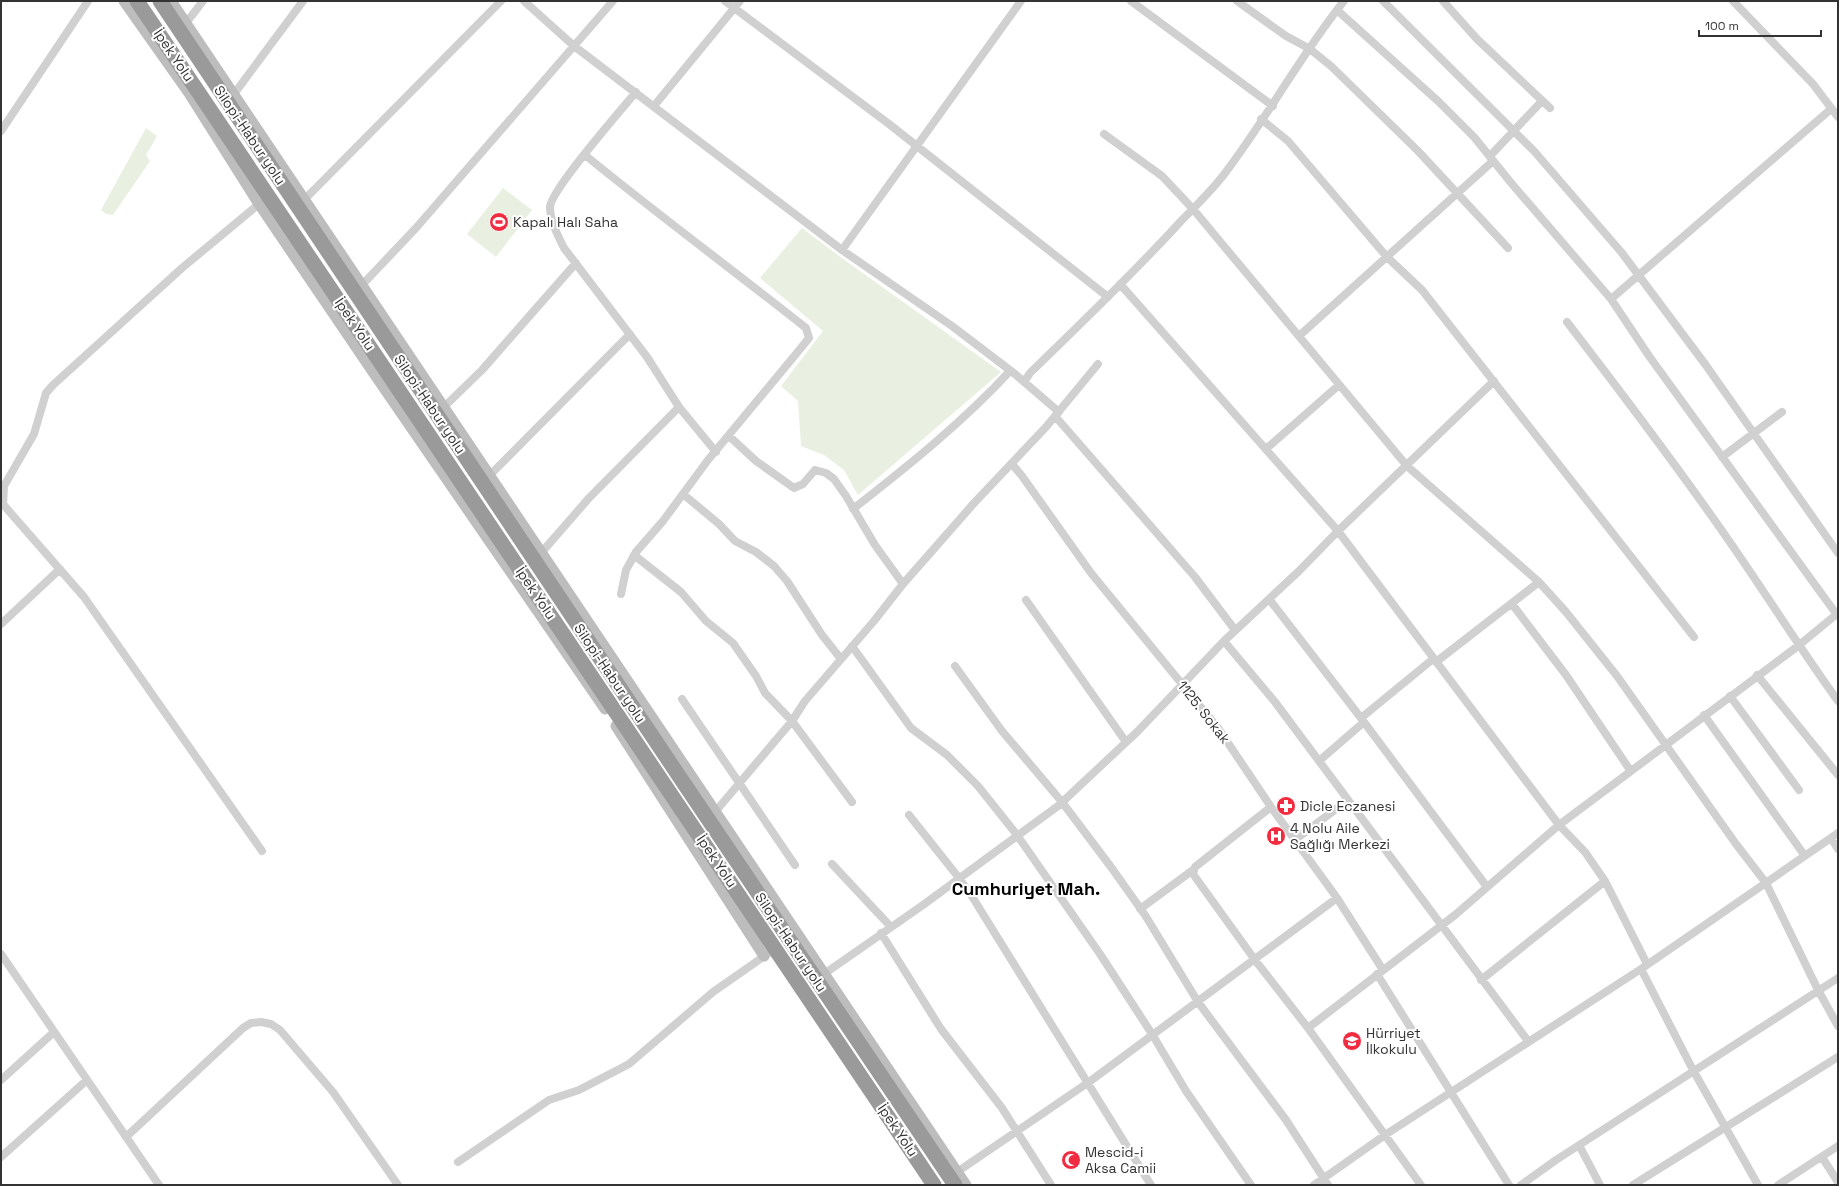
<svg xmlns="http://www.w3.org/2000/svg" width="1839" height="1186" viewBox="0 0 1839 1186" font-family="'Space Grotesk',sans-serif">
  <rect width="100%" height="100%" fill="#fff"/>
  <path fill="#e9f0e1" d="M146,128L157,136L146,155L150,161L113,215L106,214L101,210Z
    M503,188L532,210L496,257L467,234Z
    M802,228L839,256L1001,372L858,495L844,470L824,455L801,446L798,401L781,386L823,331L760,278Z"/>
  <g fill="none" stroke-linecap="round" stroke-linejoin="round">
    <path stroke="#d0d0d0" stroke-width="8" d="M524,1L574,46L842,250L952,326L1015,374L1059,412
      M725,1L889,124L1108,297
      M1131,1L1273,106
      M1237,1L1286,36L1310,49L1332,67L1418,151L1508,248
      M1383,1L1534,151L1622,253L1705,364L1838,553
      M1443,1L1477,39L1550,108
      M1733,1L1813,84L1838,117
      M1337,10L1439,102L1474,137L1512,184L1611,299L1649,356L1837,615
      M186,23L203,1
      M636,92C621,110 551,190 550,207C550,221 558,236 564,248L647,357L679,407L716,452
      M234,94L303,1
      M654,106L740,1
      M1261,119L1288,141L1387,257L1422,290L1694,637
      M1,131L88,1
      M1104,134L1162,176L1193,209L1407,466L1539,582L1566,612L1617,676L1736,844L1766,883L1818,990L1838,1026
      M585,155C657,214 733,270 806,328L809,338L796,354L708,460L663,521L636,552L626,570L621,594
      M1490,156L1542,101
      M304,200L501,1
      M842,250L1021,1
      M1120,284L1338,531L1559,825L1585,852L1605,881L1647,964
      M362,285L416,228L613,1
      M1611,299L1831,109
      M1567,322C1624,396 1681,471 1734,548C1769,599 1802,651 1838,701
      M1299,336L1493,161
      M1024,382L1030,373C1081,323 1133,274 1181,221C1195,207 1210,192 1222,177C1266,120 1299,57 1344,1
      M443,408L482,370L576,263
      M1055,416L1195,577L1235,630
      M729,436L756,461L794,488L803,484L815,470L826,473L834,479L846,496L875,545L903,584
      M1266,449L1339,385
      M1722,457L1782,412
      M1012,464L1022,476L1091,573L1218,728L1271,807L1337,898L1383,970
      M489,476L630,334
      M683,494L719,524L735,541L756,552L774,566L787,581L822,635L841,659
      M1,502L84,597L262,851
      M3,505L4,486L34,434L46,393L53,385L182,268L259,204
      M853,509C908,466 963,422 1010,371
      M542,552L589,498L679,407
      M634,555L681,592L706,621L733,643L756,676L765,693L792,721L852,802
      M1269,599L1361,718L1487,887
      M1026,600L1126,742
      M1512,604L1566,675L1630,770
      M1,624L60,569
      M1224,641L1275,702L1528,1041
      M852,646L911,728L947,755L978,786L1017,835L1100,954L1152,1034L1186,1091L1251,1185
      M1436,662L1539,582
      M955,666L1002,731L1062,802L1111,867L1145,915L1198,1002L1286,1120L1328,1185
      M1757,675L1838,775
      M1730,696L1799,790
      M682,699L795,865
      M1704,715L1805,856
      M1361,718L1433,659
      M1319,761L1364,722
      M1271,807L1195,867L1193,874L1255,960L1308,1028L1421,1185
      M715,812L792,721L805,701L874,621L903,584L975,502L1046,427L1098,364
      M909,815L959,878L973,898L1151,1185
      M1831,838L1838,849
      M1296,839L1348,800
      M832,864L891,927
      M1140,909L1193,870
      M881,933L941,1029L1002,1108L1051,1185
      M1,954L159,1185
      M1641,969L1693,1070L1758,1185
      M824,974L923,905L1058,806L1137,732L1224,641L1299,571L1338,531L1494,381
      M1377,974L1509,1185
      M1481,980L1605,881
      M1308,1028L1455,915L1559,825L1798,646L1838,613
      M1,1080L54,1032
      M126,1137L243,1028L251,1023L261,1022L271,1024L280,1030L333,1092L398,1185
      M1579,1145L1600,1185
      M1,1157L87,1080
      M1822,1157L1838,1182
      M458,1162L549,1100L579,1090L629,1064L713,992L769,953
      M957,1172L1089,1082L1337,898
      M1314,1185L1385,1135L1641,969L1838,833
      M1521,1185L1556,1160L1838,978
      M1633,1185L1838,1057
      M1778,1185L1838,1146"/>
    <path stroke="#bdbdbd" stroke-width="11" d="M124,1L189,93L259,204L375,375L605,709
      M171,1L966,1185
      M616,726L764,956"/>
    <path stroke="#9a9a9a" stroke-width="15" d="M137,1L934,1185
      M160,1L683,782L955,1185"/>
  </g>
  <defs>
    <symbol id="stadium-disc" viewBox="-11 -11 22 22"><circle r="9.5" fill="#f22c40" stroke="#fff"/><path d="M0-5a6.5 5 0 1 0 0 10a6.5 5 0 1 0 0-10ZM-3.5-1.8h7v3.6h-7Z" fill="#fff"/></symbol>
    <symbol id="pharmacy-disc" viewBox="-11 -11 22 22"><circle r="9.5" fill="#f22c40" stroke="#fff"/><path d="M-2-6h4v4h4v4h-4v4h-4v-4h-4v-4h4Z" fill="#fff"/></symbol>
    <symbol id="hospital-disc" viewBox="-11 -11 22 22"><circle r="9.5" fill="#f22c40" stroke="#fff"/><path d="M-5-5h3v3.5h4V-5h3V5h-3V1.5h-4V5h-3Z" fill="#fff"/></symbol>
    <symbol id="school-disc" viewBox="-11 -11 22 22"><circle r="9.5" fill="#f22c40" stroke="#fff"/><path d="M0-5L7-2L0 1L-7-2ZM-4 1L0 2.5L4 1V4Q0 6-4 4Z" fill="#fff"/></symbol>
    <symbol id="mosque-disc" viewBox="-11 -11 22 22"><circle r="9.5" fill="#f22c40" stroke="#fff"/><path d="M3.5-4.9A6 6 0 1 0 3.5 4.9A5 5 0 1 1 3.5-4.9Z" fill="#fff"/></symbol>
  </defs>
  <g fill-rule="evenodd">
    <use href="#stadium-disc" x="488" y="211" width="22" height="22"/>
    <use href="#pharmacy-disc" x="1275" y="795" width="22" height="22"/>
    <use href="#hospital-disc" x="1265" y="825" width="22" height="22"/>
    <use href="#school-disc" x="1341" y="1030" width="22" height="22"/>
    <use href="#mosque-disc" x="1060" y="1149" width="22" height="22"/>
  </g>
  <g text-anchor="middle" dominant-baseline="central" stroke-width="4" stroke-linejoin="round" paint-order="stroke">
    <g font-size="14" fill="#333" stroke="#fff">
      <text transform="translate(174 55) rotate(56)">İpek Yolu</text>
      <text transform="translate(250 135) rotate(56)">Silopi-Habur yolu</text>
      <text transform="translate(355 324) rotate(56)">İpek Yolu</text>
      <text transform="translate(430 404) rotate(56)">Silopi-Habur yolu</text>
      <text transform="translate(536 593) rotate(56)">İpek Yolu</text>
      <text transform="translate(610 673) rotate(56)">Silopi-Habur yolu</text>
      <text transform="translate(1204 712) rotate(52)">1125. Sokak</text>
      <text transform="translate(717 861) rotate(56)">İpek Yolu</text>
      <text transform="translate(791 942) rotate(56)">Silopi-Habur yolu</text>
      <text transform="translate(898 1130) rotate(56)">İpek Yolu</text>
    </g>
    <g font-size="14" fill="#333" stroke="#fff" text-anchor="start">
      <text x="513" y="222">Kapalı Halı Saha</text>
      <text x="1300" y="806">Dicle Eczanesi</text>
      <text x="1290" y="828">4 Nolu Aile<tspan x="1290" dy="16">Sağlığı Merkezi</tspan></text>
      <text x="1366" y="1033">Hürriyet<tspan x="1366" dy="16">İlkokulu</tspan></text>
      <text x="1085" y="1152">Mescid-i<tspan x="1085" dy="16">Aksa Camii</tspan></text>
    </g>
    <g font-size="18" font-weight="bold" fill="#000" stroke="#fff">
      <text x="1026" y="888">Cumhuriyet Mah.</text>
    </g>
  </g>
  <rect width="1839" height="1186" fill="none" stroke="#333333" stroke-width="4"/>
  <path d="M1699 30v6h122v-6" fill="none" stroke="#333333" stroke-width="2"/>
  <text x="1705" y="30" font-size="12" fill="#333333" stroke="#ffffff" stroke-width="3" paint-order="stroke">100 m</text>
</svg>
